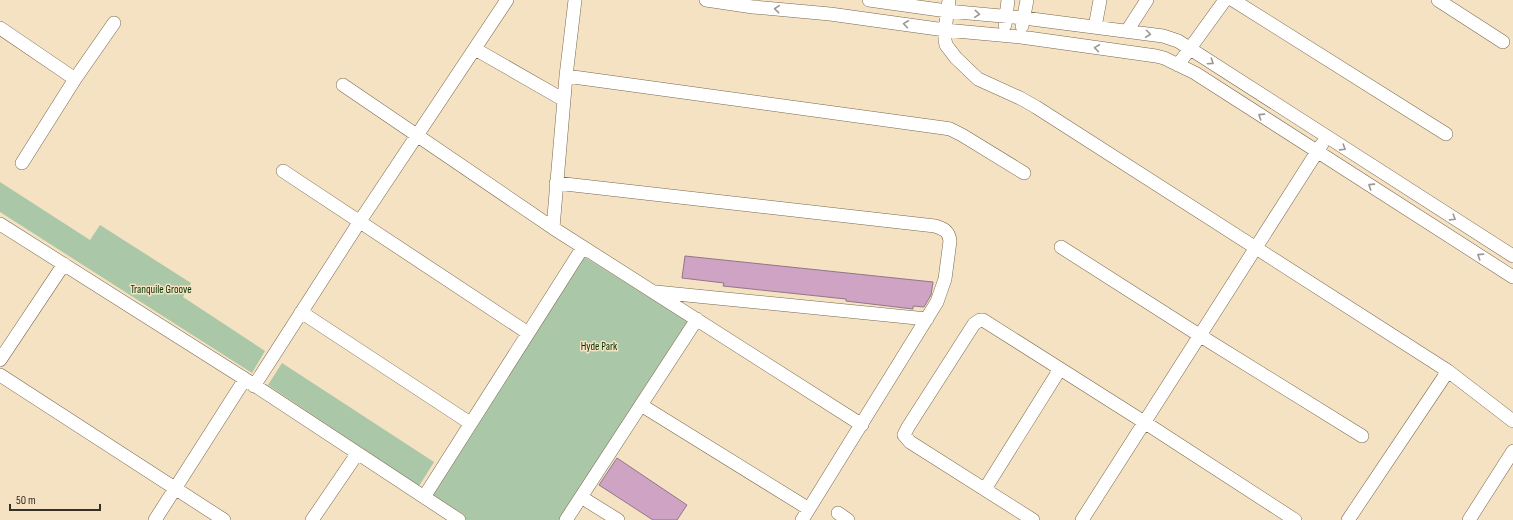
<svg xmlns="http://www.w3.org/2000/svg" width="1513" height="520" viewBox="0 0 1513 520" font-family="'Sofia Sans Condensed',sans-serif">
  <rect width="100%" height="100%" fill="#f4e2c3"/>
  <path fill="#aac7a7" d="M0,182L90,240L100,225L191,283L183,297L265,351L252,373L0,212Z
    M583,256L689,322L560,520H466L430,496Z
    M282,363L434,462L419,486L268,385Z"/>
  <path fill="#cfa3c4" stroke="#91768a" d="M685,256L933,282L931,295L924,307L913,306V309L846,301V299L723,286L724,283L682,278Z
    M617,458L687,505L677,520H653L599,485Z"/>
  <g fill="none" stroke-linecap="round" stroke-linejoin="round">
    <defs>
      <path id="minor" d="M706,0L753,7L830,14L945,30L1021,37L1156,56L1164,58L1195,73L1513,277
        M869,0L947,11L1024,18L1163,36L1178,41L1513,256
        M949,0L945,30V40L946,45L956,58L978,79L1020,98L1036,107L1448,371L1513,421
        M1233,0L1446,134
        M1438,0L1503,42
        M1005,25L1008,0
        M1022,26L1027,0
        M1095,27L1100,0
        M0,28L75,79L22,163
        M1127,31L1147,0
        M475,49L564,100
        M1178,65L1225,0
        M566,76L944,128L950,129L962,135L1024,173
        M75,79L114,23
        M343,85L553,228L862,425
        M283,171L528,333
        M556,183L935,226C944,229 949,231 950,241L945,279L937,302L802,520
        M0,224L245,379L459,520
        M553,228L566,76L575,0
        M1061,247L1199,335L1362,436
        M656,292L927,319
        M301,312L470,423
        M0,360L64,264
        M0,375L224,520
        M254,386L360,221L507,0
        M641,405L809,509
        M985,489L1060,369
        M424,497L583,247
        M581,497L618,520
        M838,513L848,520
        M155,520L245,379
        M312,520L357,454
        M566,520L697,319
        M1033,520L910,442L904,435L908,427L974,324L980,320H983L1144,422L1295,520
        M1082,520L1322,144
        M1348,520L1448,371
        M1469,520L1513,451"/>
    </defs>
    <use href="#minor" stroke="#79684d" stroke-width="14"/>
    <use href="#minor" stroke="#fff" stroke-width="13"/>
  </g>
  <defs><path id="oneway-chevron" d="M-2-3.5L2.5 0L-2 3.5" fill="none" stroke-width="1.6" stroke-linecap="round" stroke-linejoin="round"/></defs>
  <g stroke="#9b9892">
    <use href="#oneway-chevron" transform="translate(777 9) rotate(-175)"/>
    <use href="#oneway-chevron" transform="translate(977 14) rotate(5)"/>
    <use href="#oneway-chevron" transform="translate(906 24) rotate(-172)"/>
    <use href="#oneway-chevron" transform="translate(1148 34) rotate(7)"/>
    <use href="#oneway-chevron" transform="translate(1097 48) rotate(-172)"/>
    <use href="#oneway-chevron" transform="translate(1211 62) rotate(34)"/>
    <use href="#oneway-chevron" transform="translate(1261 116) rotate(-147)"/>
    <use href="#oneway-chevron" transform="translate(1343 148) rotate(32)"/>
    <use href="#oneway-chevron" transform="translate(1371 186) rotate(-147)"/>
    <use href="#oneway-chevron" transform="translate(1453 218) rotate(32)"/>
    <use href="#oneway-chevron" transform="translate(1480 256) rotate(-147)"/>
  </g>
  <g text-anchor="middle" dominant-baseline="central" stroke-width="3" stroke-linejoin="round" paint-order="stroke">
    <g font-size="11" fill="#003400" stroke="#f4e2c3">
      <text x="161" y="289">Tranquile Groove</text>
      <text x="599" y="346">Hyde Park</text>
    </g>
  </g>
  <path d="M10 504v6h90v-6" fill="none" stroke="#373024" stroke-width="2"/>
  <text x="16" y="504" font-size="12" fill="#373024" stroke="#f4e2c3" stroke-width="3" paint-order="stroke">50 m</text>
</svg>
